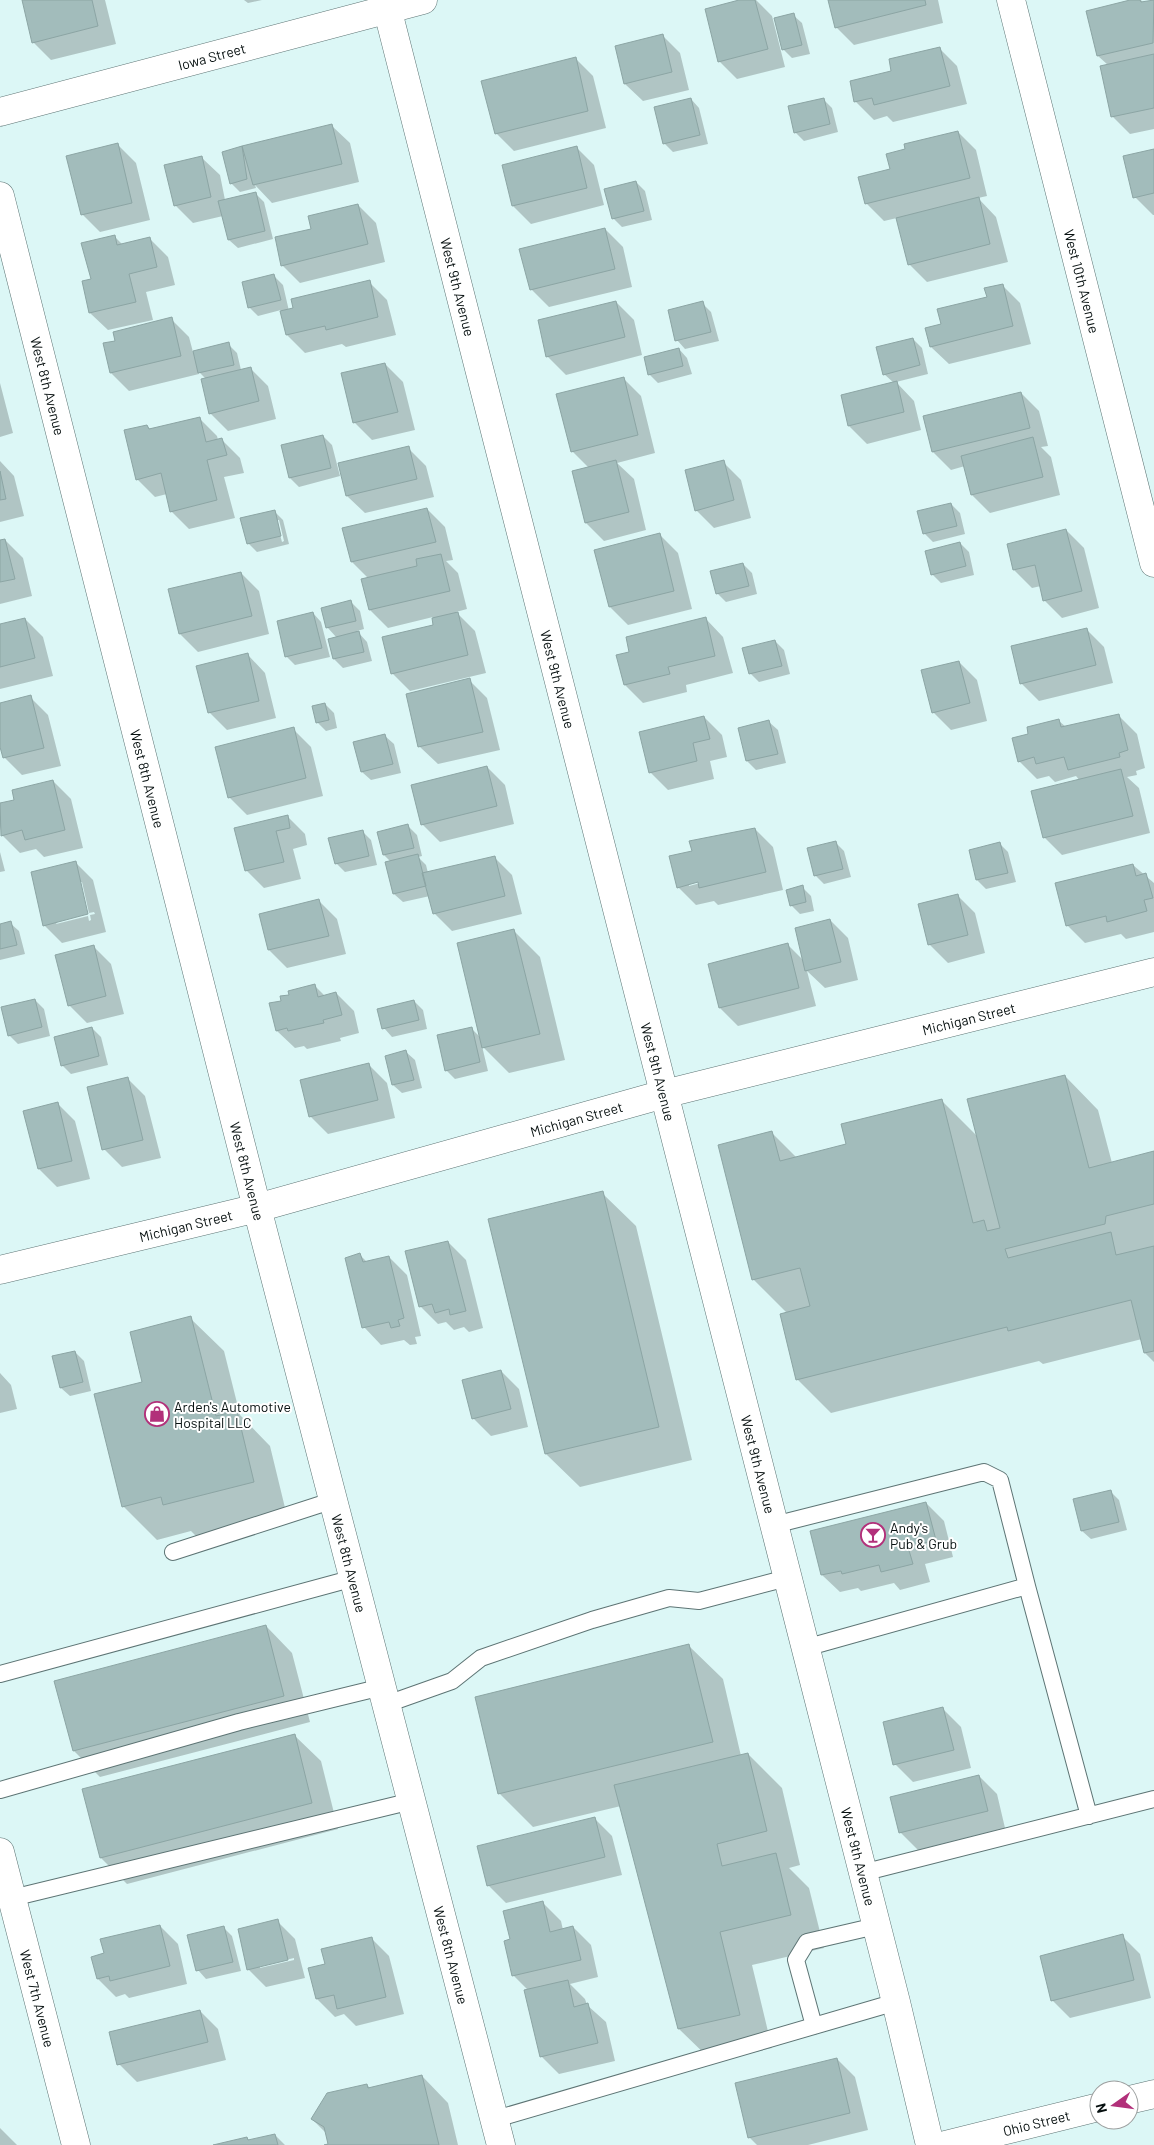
<svg xmlns="http://www.w3.org/2000/svg" width="1154" height="2145" viewBox="0 0 1154 2145" font-family="Barlow,sans-serif">
  <rect width="100%" height="100%" fill="#dcf7f6"/>
  <path fill="#0003" fill-rule="evenodd" d="M23,0H105L116,44L51,60L33,42Z
    M244,0H262L248,3Z
    M744,0H756L772,16L785,67L737,79L719,61Z
    M829,0H938L943,23L854,45L836,27Z
    M1135,0H1141L1143,3L1154,0V129L1130,134L1112,116L1108,65L1098,56Z
    M793,15L802,23L810,54L792,58L783,49Z
    M662,35L680,53L689,90L643,101L625,84Z
    M939,48L957,66L967,104L893,122L887,116L874,120L856,102L851,82L893,72Z
    M575,58L593,76L606,128L514,151L496,133Z
    M691,99L699,108L708,144L673,152L664,143Z
    M823,99L832,108L838,132L804,141L795,132Z
    M332,126L350,143L359,182L272,203L255,185L256,188L240,192L231,183L242,147Z
    M958,132L976,150L987,196L978,198L996,217L1008,262L927,282L909,264L897,218L884,221L866,203L907,150Z
    M118,145L136,163L150,220L100,232L82,214Z
    M576,147L594,165L604,205L531,224L513,206Z
    M1154,150V215H1153L1135,197Z
    M202,158L220,175L225,200L255,193L264,202L273,239L238,248L229,240L223,216L193,223L175,205Z
    M636,182L645,191L652,220L622,227L613,218Z
    M358,205L376,223L385,262L300,283L282,265L312,230Z
    M605,229L623,247L632,287L549,307L531,289Z
    M114,236L123,245L150,239L168,257L175,285L146,292L153,320L108,330L90,313L92,280Z
    M274,276L283,285L289,311L369,282L387,300L396,335L346,347L342,344L305,353L287,335L281,310L258,316L249,307Z
    M1002,285L1020,303L1031,344L949,364L931,347L943,325L988,297Z
    M616,302L634,320L642,355L566,375L548,357L539,321Z
    M702,303L711,312L719,341L685,349L677,340Z
    M171,319L189,337L193,352L228,344L237,353L241,370L250,368L268,386L276,419L228,431L210,413L206,379L198,371L199,374L129,391L111,373L105,344L116,342Z
    M913,339L922,348L928,374L896,382L914,401L921,430L867,444L849,426L894,383L884,374Z
    M679,349L687,358L692,374L658,383L649,374Z
    M385,364L403,382L415,430L372,440L354,422Z
    M623,378L641,396L655,453L617,463L634,479L646,530L604,541L586,523L589,468L572,451Z
    M0,383L13,433L0,437Z
    M1021,393L1039,411L1048,446L1041,447L1051,457L1060,495L990,513L972,495L965,466L951,470L933,452L925,417Z
    M199,418L217,436L218,440H222L240,458L244,473L224,477L235,518L189,529L171,511L167,494L155,497L137,479L147,426L151,430Z
    M323,436L332,445L340,476L299,487L290,478L283,446Z
    M408,448L426,466L434,497L365,513L347,496Z
    M0,461L14,476L24,516L0,522Z
    M723,462L741,480L751,518L714,528L696,510Z
    M951,504L960,513L965,534L933,542L924,533Z
    M427,509L445,527L453,560L446,561L458,573L467,609L456,612L475,631L486,673L410,691L392,673L435,626L433,617L388,628L370,610L369,579L352,562Z
    M274,511L283,520L289,544L257,552L248,543ZM276,520H279L284,541L282,542Z
    M1066,530L1084,548L1099,608L1062,618L1044,600L1041,586L1032,588L1014,570Z
    M660,535L678,553L692,609L628,625L610,607Z
    M5,540L23,558L32,596L0,604V541Z
    M960,543L969,552L974,575L941,583L932,574Z
    M743,564L752,573L757,594L726,602L717,593Z
    M241,573L259,591L269,634L198,652L180,634Z
    M351,602L360,611L364,629L357,631L367,642L372,661L343,668L334,659L330,640L337,638L327,627Z
    M313,613L321,622L330,657L295,665L286,656Z
    M25,619L43,637L53,676L0,689V625Z
    M706,619L723,637L733,673L686,685L687,692L643,703L625,685L631,653Z
    M1086,629L1104,647L1113,683L1039,701L1021,683Z
    M775,641L784,650L790,674L759,682L750,673Z
    M248,655L265,673L276,718L227,730L209,712Z
    M959,662L977,680L987,721L951,730L933,712Z
    M469,680L487,698L500,750L438,764L420,747Z
    M30,697L48,715L61,766L22,775L4,757L0,742V704Z
    M325,704L334,713L337,728L326,731L317,722Z
    M1119,716L1137,734L1145,768L1136,771L1137,775L1127,777L1139,788L1150,833L1062,855L1044,837L1080,781L1076,776L1055,782L1049,776L1037,779L1019,761L1059,721L1066,727Z
    M704,717L722,735L727,757L710,761L714,779L668,790L650,772Z
    M769,722L778,730L786,763L756,770L747,761L739,729Z
    M293,729L311,747L323,796L247,815L229,797Z
    M385,736L394,744L401,773L371,780L362,772Z
    M487,767L505,785L514,824L440,842L422,824Z
    M53,781L71,799L83,848L44,857L36,849L20,853L2,835L0,826V805L16,801Z
    M287,816L305,834L307,845L293,849L301,879L264,888L246,870Z
    M408,826L417,835L422,856L418,857L426,865L428,873L494,857L512,875L522,914L452,931L434,913L430,896L403,902L394,894L391,862L384,855Z
    M755,829L773,847L783,890L718,905L714,901L696,905L678,887L693,852L690,842ZM704,880V882L689,886V883Z
    M362,831L371,840L377,865L345,872L336,863Z
    M835,842L844,851L851,877L824,884L815,875Z
    M1000,844L1008,852L1016,882L986,889L977,880L970,851Z
    M0,852L5,871L0,872Z
    M75,862L93,880L106,932L62,943L44,925ZM79,882H82L89,913L94,912L95,914L90,915L91,920L89,921L88,916L56,924Z
    M1133,865L1154,883V932L1126,939L1121,934L1085,943L1067,925Z
    M802,887L811,896L814,911L800,914L791,905Z
    M957,895L975,913L985,953L948,963L930,945L920,905Z
    M319,901L337,919L346,954L287,968L269,950L261,915Z
    M830,920L848,938L858,980L825,988L807,971L816,1006L738,1026L720,1008L787,944L804,961Z
    M10,923L19,931L25,954L0,960V925Z
    M514,931L540,957L565,1060L509,1073L482,1046L488,1071L455,1079L446,1070L471,1028L481,1038Z
    M93,946L111,964L124,1014L87,1023L69,1005Z
    M315,986L325,996L336,993L354,1011L359,1033L340,1038L341,1041L307,1049L304,1046L295,1048L277,1031L283,1002L290,996Z
    M35,1000L44,1009L50,1036L18,1044L9,1035Z
    M414,1001L423,1010L427,1029L392,1037L384,1028Z
    M92,1028L101,1037L108,1065L71,1074L62,1065Z
    M406,1052L415,1060L422,1088L402,1093L393,1085Z
    M369,1065L387,1083L395,1118L328,1134L310,1116Z
    M1065,1076L1098,1110L1112,1163L1154,1153V1362L1145,1353L1142,1339L1043,1364L1039,1361L831,1413L797,1379L787,1313L753,1279L772,1133L797,1158L848,1145L941,1100L977,1136Z
    M127,1078L145,1096L161,1158L122,1167L104,1149Z
    M57,1103L75,1121L90,1179L57,1187L39,1169Z
    M602,1193L636,1226L692,1460L580,1487L546,1454Z
    M448,1242L466,1260L483,1328L469,1332L464,1327L454,1330L446,1322L438,1324L420,1306Z
    M360,1255L367,1262L389,1257L407,1275L421,1336L415,1337L417,1344L410,1345L404,1340L381,1345L364,1327Z
    M190,1318L224,1351L240,1415L270,1446L287,1516L198,1538L191,1531L157,1540L123,1506L144,1383Z
    M75,1352L84,1361L91,1391L70,1396L61,1388Z
    M501,1371L519,1389L528,1427L491,1436L473,1418Z
    M0,1373L11,1385L17,1409L0,1413Z
    M1110,1491L1119,1500L1127,1530L1091,1539L1082,1531Z
    M926,1503L944,1521L953,1557L925,1564L930,1582L900,1590L894,1583L861,1591L858,1588L840,1592L822,1575Z
    M266,1626L292,1653L310,1722L100,1777L74,1751Z
    M689,1646L723,1679L741,1756L748,1754L782,1788L800,1865L789,1868L809,1888L824,1948L752,1965L772,2048L713,2062L679,2029L621,1806L533,1827L500,1794Z
    M943,1709L961,1727L971,1768L913,1782L895,1764Z
    M294,1735L321,1761L338,1829L127,1884L101,1858L84,1790Z
    M979,1776L997,1794L1005,1828L918,1850L900,1832Z
    M594,1818L612,1836L622,1875L506,1903L488,1885Z
    M543,1903L561,1921L563,1930L573,1927L591,1945L598,1977L570,1984L585,1999L587,2005L606,2022L615,2061L559,2074L541,2056L529,1991L514,1976L511,1940Z
    M277,1921L295,1939L305,1978L266,1987L248,1969ZM294,1958V1960L260,1968V1966Z
    M160,1926L178,1944L187,1984L129,1998L125,1994L116,1997L98,1979L105,1954Z
    M223,1927L232,1936L241,1971L206,1979L198,1970Z
    M1122,1936L1140,1954L1151,1998L1070,2018L1052,2000Z
    M371,1938L389,1956L404,2014L356,2026L344,2014L335,2017L317,1999L327,1965Z
    M200,2011L218,2029L226,2060L137,2082L119,2064Z
    M837,2059L855,2077L868,2130L808,2145H757L749,2137Z
    M422,2076L448,2103L458,2145H329L326,2133L312,2119L367,2085L371,2089Z
    M0,2128L17,2145H0Z
    M275,2135L285,2145H219L247,2138L250,2141Z"/>
  <path fill="#a2bcbb" stroke="#8ca5a4" d="M22,0H92L98,26L32,43Z
    M739,0H755L768,49L718,62L705,9Z
    M828,0H925L926,5L835,28Z
    M1130,0H1140L1141,2L1154,0L1153,43L1097,56L1086,11Z
    M794,13L802,45L782,50L774,18Z
    M663,34L672,72L624,84L615,46Z
    M940,47L950,86L874,105L872,98L854,102L850,81L891,71L889,59Z
    M1154,54V108L1111,117L1100,66Z
    M576,57L588,111L495,134L481,81Z
    M691,98L700,135L663,144L654,107Z
    M824,98L830,124L794,133L788,106Z
    M332,124L342,164L253,185L242,146Z
    M958,131L970,178L865,204L858,177L890,169L886,154L905,149L904,144Z
    M118,143L132,203L81,215L66,156Z
    M242,146L247,179L230,184L222,152Z
    M577,146L587,188L512,206L502,165Z
    M1154,149V193L1133,198L1123,156Z
    M202,156L211,197L174,206L164,165Z
    M636,181L644,211L612,219L604,189Z
    M256,192L265,231L228,240L218,201Z
    M979,197L990,244L908,265L896,218Z
    M358,204L368,244L281,266L275,237L311,229L308,216Z
    M605,228L615,269L530,290L519,249Z
    M115,235L117,245L150,237L157,267L129,274L136,302L89,313L82,281L91,279L81,243Z
    M274,274L281,300L248,308L242,282Z
    M370,280L378,317L326,330L325,326L286,335L280,311L293,308L291,299Z
    M1003,284L1013,326L930,347L925,328L941,324L937,309L987,297L984,288Z
    M616,301L625,337L546,357L538,320Z
    M703,301L711,332L675,341L668,310Z
    M172,317L181,356L110,373L103,343L115,341L113,332Z
    M913,338L920,365L883,375L876,347Z
    M229,342L234,365L198,373L193,351Z
    M679,348L683,366L648,375L644,357Z
    M385,363L398,412L353,423L341,373Z
    M251,367L259,401L209,414L201,379Z
    M624,377L638,435L571,452L556,394Z
    M897,381L904,412L848,426L841,395Z
    M1021,392L1030,428L932,452L923,416Z
    M200,417L206,442L222,438L227,455L207,460L217,500L170,512L161,473L136,480L124,430L147,425L149,429Z
    M323,435L331,468L289,478L281,445Z
    M1033,437L1043,477L971,495L961,456Z
    M409,446L417,479L346,496L338,463Z
    M616,460L629,512L585,523L572,471Z
    M724,460L734,500L695,511L685,470Z
    M0,471L6,499L0,500Z
    M951,503L957,526L923,534L917,511Z
    M427,508L436,542L351,562L342,528Z
    M275,510L281,536L247,544L240,518Z
    M1066,529L1082,591L1043,601L1035,565L1013,570L1007,544Z
    M660,533L674,591L609,607L594,550Z
    M5,539L15,579L0,582V540Z
    M960,542L966,566L931,575L925,551Z
    M441,554L450,591L369,610L361,579L417,566L416,559Z
    M743,563L749,586L716,594L710,571Z
    M241,572L252,616L179,634L168,589Z
    M351,600L356,621L326,628L321,608Z
    M313,612L322,648L285,657L277,621Z
    M458,612L468,655L391,674L382,637L433,625L432,618Z
    M706,617L715,656L668,667L670,674L624,685L616,655L629,652L626,637Z
    M25,618L35,658L0,667V624Z
    M1087,628L1096,665L1020,684L1011,646Z
    M359,631L364,652L333,659L328,639Z
    M775,640L782,666L749,674L742,648Z
    M248,653L259,701L208,713L196,666Z
    M959,661L970,703L932,713L921,670Z
    M470,678L483,732L418,747L406,694Z
    M31,695L44,748L3,758L0,747V703Z
    M325,703L329,720L316,723L312,706Z
    M1119,714L1128,750L1119,753L1120,757L1068,770L1064,757L1036,764L1034,757L1018,762L1012,738L1028,734L1027,727L1059,719L1061,727Z
    M704,716L710,739L693,743L697,761L649,773L639,732Z
    M769,720L778,754L746,761L738,728Z
    M294,727L306,778L228,798L215,747Z
    M385,734L393,764L361,772L353,742Z
    M487,766L497,806L421,825L411,785Z
    M1121,769L1133,816L1043,838L1031,791Z
    M53,780L65,830L25,840L22,830L1,836L0,803L14,800L12,790Z
    M288,815L290,828L276,831L284,862L245,871L234,828Z
    M408,824L414,848L383,855L377,832Z
    M755,828L766,872L699,888L698,882L677,888L669,856L692,851L689,841Z
    M363,830L369,856L335,864L328,838Z
    M836,841L843,869L814,876L807,848Z
    M1000,842L1008,873L976,880L969,850Z
    M418,854L426,886L393,894L385,862Z
    M495,856L505,896L433,914L422,873Z
    M76,861L88,914L43,926L31,872Z
    M1133,864L1136,876L1146,873L1153,898L1144,900L1147,911L1107,922L1106,916L1066,926L1055,883Z
    M803,885L806,902L790,906L786,890Z
    M958,894L968,935L928,945L918,904Z
    M319,899L329,936L268,950L259,914Z
    M830,919L841,962L805,971L795,928Z
    M11,921L17,945L0,949V924Z
    M514,929L540,1034L482,1048L457,943Z
    M788,943L799,988L719,1008L708,964Z
    M94,945L106,996L68,1006L55,955Z
    M315,984L318,997L336,992L342,1015L323,1020L324,1023L288,1031L287,1028L276,1031L269,1003L281,1001L280,996L289,995L288,991Z
    M35,999L42,1027L8,1036L1,1007Z
    M414,1000L419,1020L382,1029L377,1009Z
    M92,1027L99,1056L61,1066L54,1037Z
    M472,1027L480,1062L445,1071L437,1035Z
    M406,1050L414,1080L392,1085L385,1056Z
    M369,1063L378,1100L309,1117L300,1080Z
    M1065,1075L1089,1168L1154,1151V1204L1106,1216L1105,1224L1005,1249L1008,1258L1111,1232L1116,1255L1154,1246V1351L1144,1353L1131,1300L1008,1331L1007,1327L796,1380L780,1314L810,1306L800,1268L752,1280L718,1145L772,1131L780,1161L846,1144L841,1124L942,1099L973,1223L984,1220L987,1231L1000,1228L967,1099Z
    M128,1077L143,1140L102,1150L87,1087Z
    M58,1102L72,1161L38,1169L23,1111Z
    M603,1191L659,1427L545,1454L488,1219Z
    M448,1241L466,1311L450,1315L449,1309L435,1313L432,1304L419,1307L405,1251Z
    M360,1253L363,1262L389,1256L404,1318L398,1320L400,1326L391,1328L389,1322L362,1328L345,1258Z
    M191,1316L216,1416L237,1411L254,1482L163,1505L161,1497L122,1507L94,1394L142,1382L130,1332Z
    M75,1351L83,1382L60,1388L52,1356Z
    M501,1370L511,1409L472,1419L462,1380Z
    M1111,1490L1119,1522L1081,1531L1073,1499Z
    M926,1502L936,1540L908,1547L913,1564L881,1572L879,1565L842,1574L841,1571L821,1575L810,1531Z
    M266,1625L284,1696L73,1751L54,1681Z
    M689,1644L713,1742L498,1794L475,1697Z
    M943,1707L954,1750L893,1765L883,1722Z
    M295,1734L312,1803L100,1858L82,1789Z
    M748,1753L767,1831L717,1844L722,1866L776,1853L791,1915L720,1932L740,2015L678,2029L614,1785Z
    M979,1775L988,1811L899,1833L890,1797Z
    M595,1817L605,1857L487,1886L477,1846Z
    M543,1901L550,1932L573,1926L581,1960L512,1976L504,1941L510,1939L503,1911Z
    M278,1919L288,1960L247,1970L238,1929Z
    M160,1925L170,1966L110,1981L109,1976L97,1979L91,1957L104,1953L100,1939Z
    M224,1926L233,1962L196,1971L187,1935Z
    M1123,1934L1134,1980L1051,2001L1040,1956Z
    M372,1937L386,1997L337,2009L334,1995L316,1999L308,1968L325,1964L321,1949Z
    M568,1980L574,2007L588,2003L598,2043L540,2057L524,1990Z
    M200,2010L208,2042L117,2065L109,2032Z
    M837,2058L850,2113L748,2138L735,2083Z
    M422,2075L439,2145H324L328,2144L324,2127L311,2119L327,2093L367,2084L368,2088Z
    M275,2134L278,2145H213L247,2137L248,2140Z"/>
  <g fill="none" stroke-linecap="round" stroke-linejoin="round">
    <defs>
      <path id="lane" d="M774,1525L984,1472L1000,1480L1027,1586L805,1648
        M173,1552L334,1500
        M1027,1586L1089,1816
        M0,1674L354,1578
        M387,1704L452,1681L481,1658L592,1620L669,1598L699,1601L787,1578
        M0,1790L239,1722L382,1687
        M862,1873L1154,1799
        M12,1898L412,1801
        M814,2026L796,1960L807,1942L876,1926
        M496,2119L896,2002"/>
      <g id="street">
        <path id="s1" d="M1011,0L1154,563"/>
        <path id="s2" d="M0,112L423,0"/>
        <path id="s3" d="M0,196L257,1208L501,2145"/>
        <path id="s4" d="M0,1270L257,1208L664,1094L1154,972"/>
        <path id="s5" d="M0,1852L76,2145"/>
      </g>
      <g id="secondary">
        <path id="s6" d="M385,0L896,2002L930,2145"/>
      </g>
      <g id="primary">
        <path d="M1129,2100L1154,2094"/>
        <path id="s7" d="M945,2145L1099,2107"/>
      </g>
    </defs>
    <use href="#lane" stroke="#5d7474" stroke-width="18"/>
    <use href="#street" stroke="#5d7474" stroke-width="29"/>
    <use href="#secondary" stroke="#5d7474" stroke-width="29"/>
    <use href="#primary" stroke="#5d7474" stroke-width="29"/>
    <use href="#lane" stroke="#fff" stroke-width="16"/>
    <use href="#street" stroke="#fff" stroke-width="28"/>
    <use href="#secondary" stroke="#fff" stroke-width="28"/>
    <use href="#primary" stroke="#fff" stroke-width="28"/>
  </g>
  <defs>
    <symbol id="shop-ring" viewBox="-11 -11 22 22"><circle r="9.5" fill="#fff" stroke="#b2307a" stroke-width="1.5"/><path d="M-5-2.5h2.3a2.7 3.5 0 0 1 5.4 0H5L5.5 6h-11ZM-1.5-2.5h3a1.5 2.3 0 0 0-3 0Z" fill="#b2307a"/></symbol>
    <symbol id="bar-ring" viewBox="-11 -11 22 22"><circle r="9.5" fill="#fff" stroke="#b2307a" stroke-width="1.5"/><path d="M-6-5H6L.8 .8V4.5H3.5V6h-7V4.5H-.8V.8Z" fill="#b2307a"/></symbol>
  </defs>
  <g fill-rule="evenodd">
    <use href="#shop-ring" x="143" y="1400" width="28" height="28"/>
    <use href="#bar-ring" x="859" y="1521" width="28" height="28"/>
  </g>
  <g text-anchor="middle" dominant-baseline="central" stroke-width="4" stroke-linejoin="round" paint-order="stroke">
    <g font-size="14" fill="#071010" stroke="#fff">
      <text stroke="none"><textPath href="#s2" startOffset="219">Iowa Street</textPath></text>
      <text stroke="none"><textPath href="#s1" startOffset="290">West 10th Avenue</textPath></text>
      <text stroke="none"><textPath href="#s6" startOffset="296">West 9th Avenue</textPath></text>
      <text stroke="none"><textPath href="#s3" startOffset="196">West 8th Avenue</textPath></text>
      <text stroke="none"><textPath href="#s6" startOffset="701">West 9th Avenue</textPath></text>
      <text stroke="none"><textPath href="#s3" startOffset="601">West 8th Avenue</textPath></text>
      <text stroke="none"><textPath href="#s4" startOffset="1001">Michigan Street</textPath></text>
      <text stroke="none"><textPath href="#s6" startOffset="1106">West 9th Avenue</textPath></text>
      <text stroke="none"><textPath href="#s4" startOffset="596">Michigan Street</textPath></text>
      <text stroke="none"><textPath href="#s3" startOffset="1006">West 8th Avenue</textPath></text>
      <text stroke="none"><textPath href="#s4" startOffset="191">Michigan Street</textPath></text>
      <text stroke="none"><textPath href="#s6" startOffset="1511">West 9th Avenue</textPath></text>
      <text stroke="none"><textPath href="#s3" startOffset="1411">West 8th Avenue</textPath></text>
      <text stroke="none"><textPath href="#s6" startOffset="1916">West 9th Avenue</textPath></text>
      <text stroke="none"><textPath href="#s3" startOffset="1816">West 8th Avenue</textPath></text>
      <text stroke="none"><textPath href="#s5" startOffset="151">West 7th Avenue</textPath></text>
      <text stroke="none"><textPath href="#s7" startOffset="94">Ohio Street</textPath></text>
    </g>
    <g font-size="14" fill="#071010" stroke="#fff" text-anchor="start">
      <text x="174" y="1406">Arden's Automotive<tspan x="174" dy="16">Hospital LLC</tspan></text>
      <text x="890" y="1527">Andy's<tspan x="890" dy="16">Pub &amp; Grub</tspan></text>
    </g>
  </g>
  <g transform="translate(1114 2105) rotate(256)"><circle r="24" fill="#ffffff" stroke="#9c9f9f"/>
  <path d="M0-4L9 19L0 12L-9 19Z" fill="#b2307a"/>
  <text y="-8" font-size="14" font-weight="bold" text-anchor="middle" fill="#071010">N</text>
  </g>
</svg>
